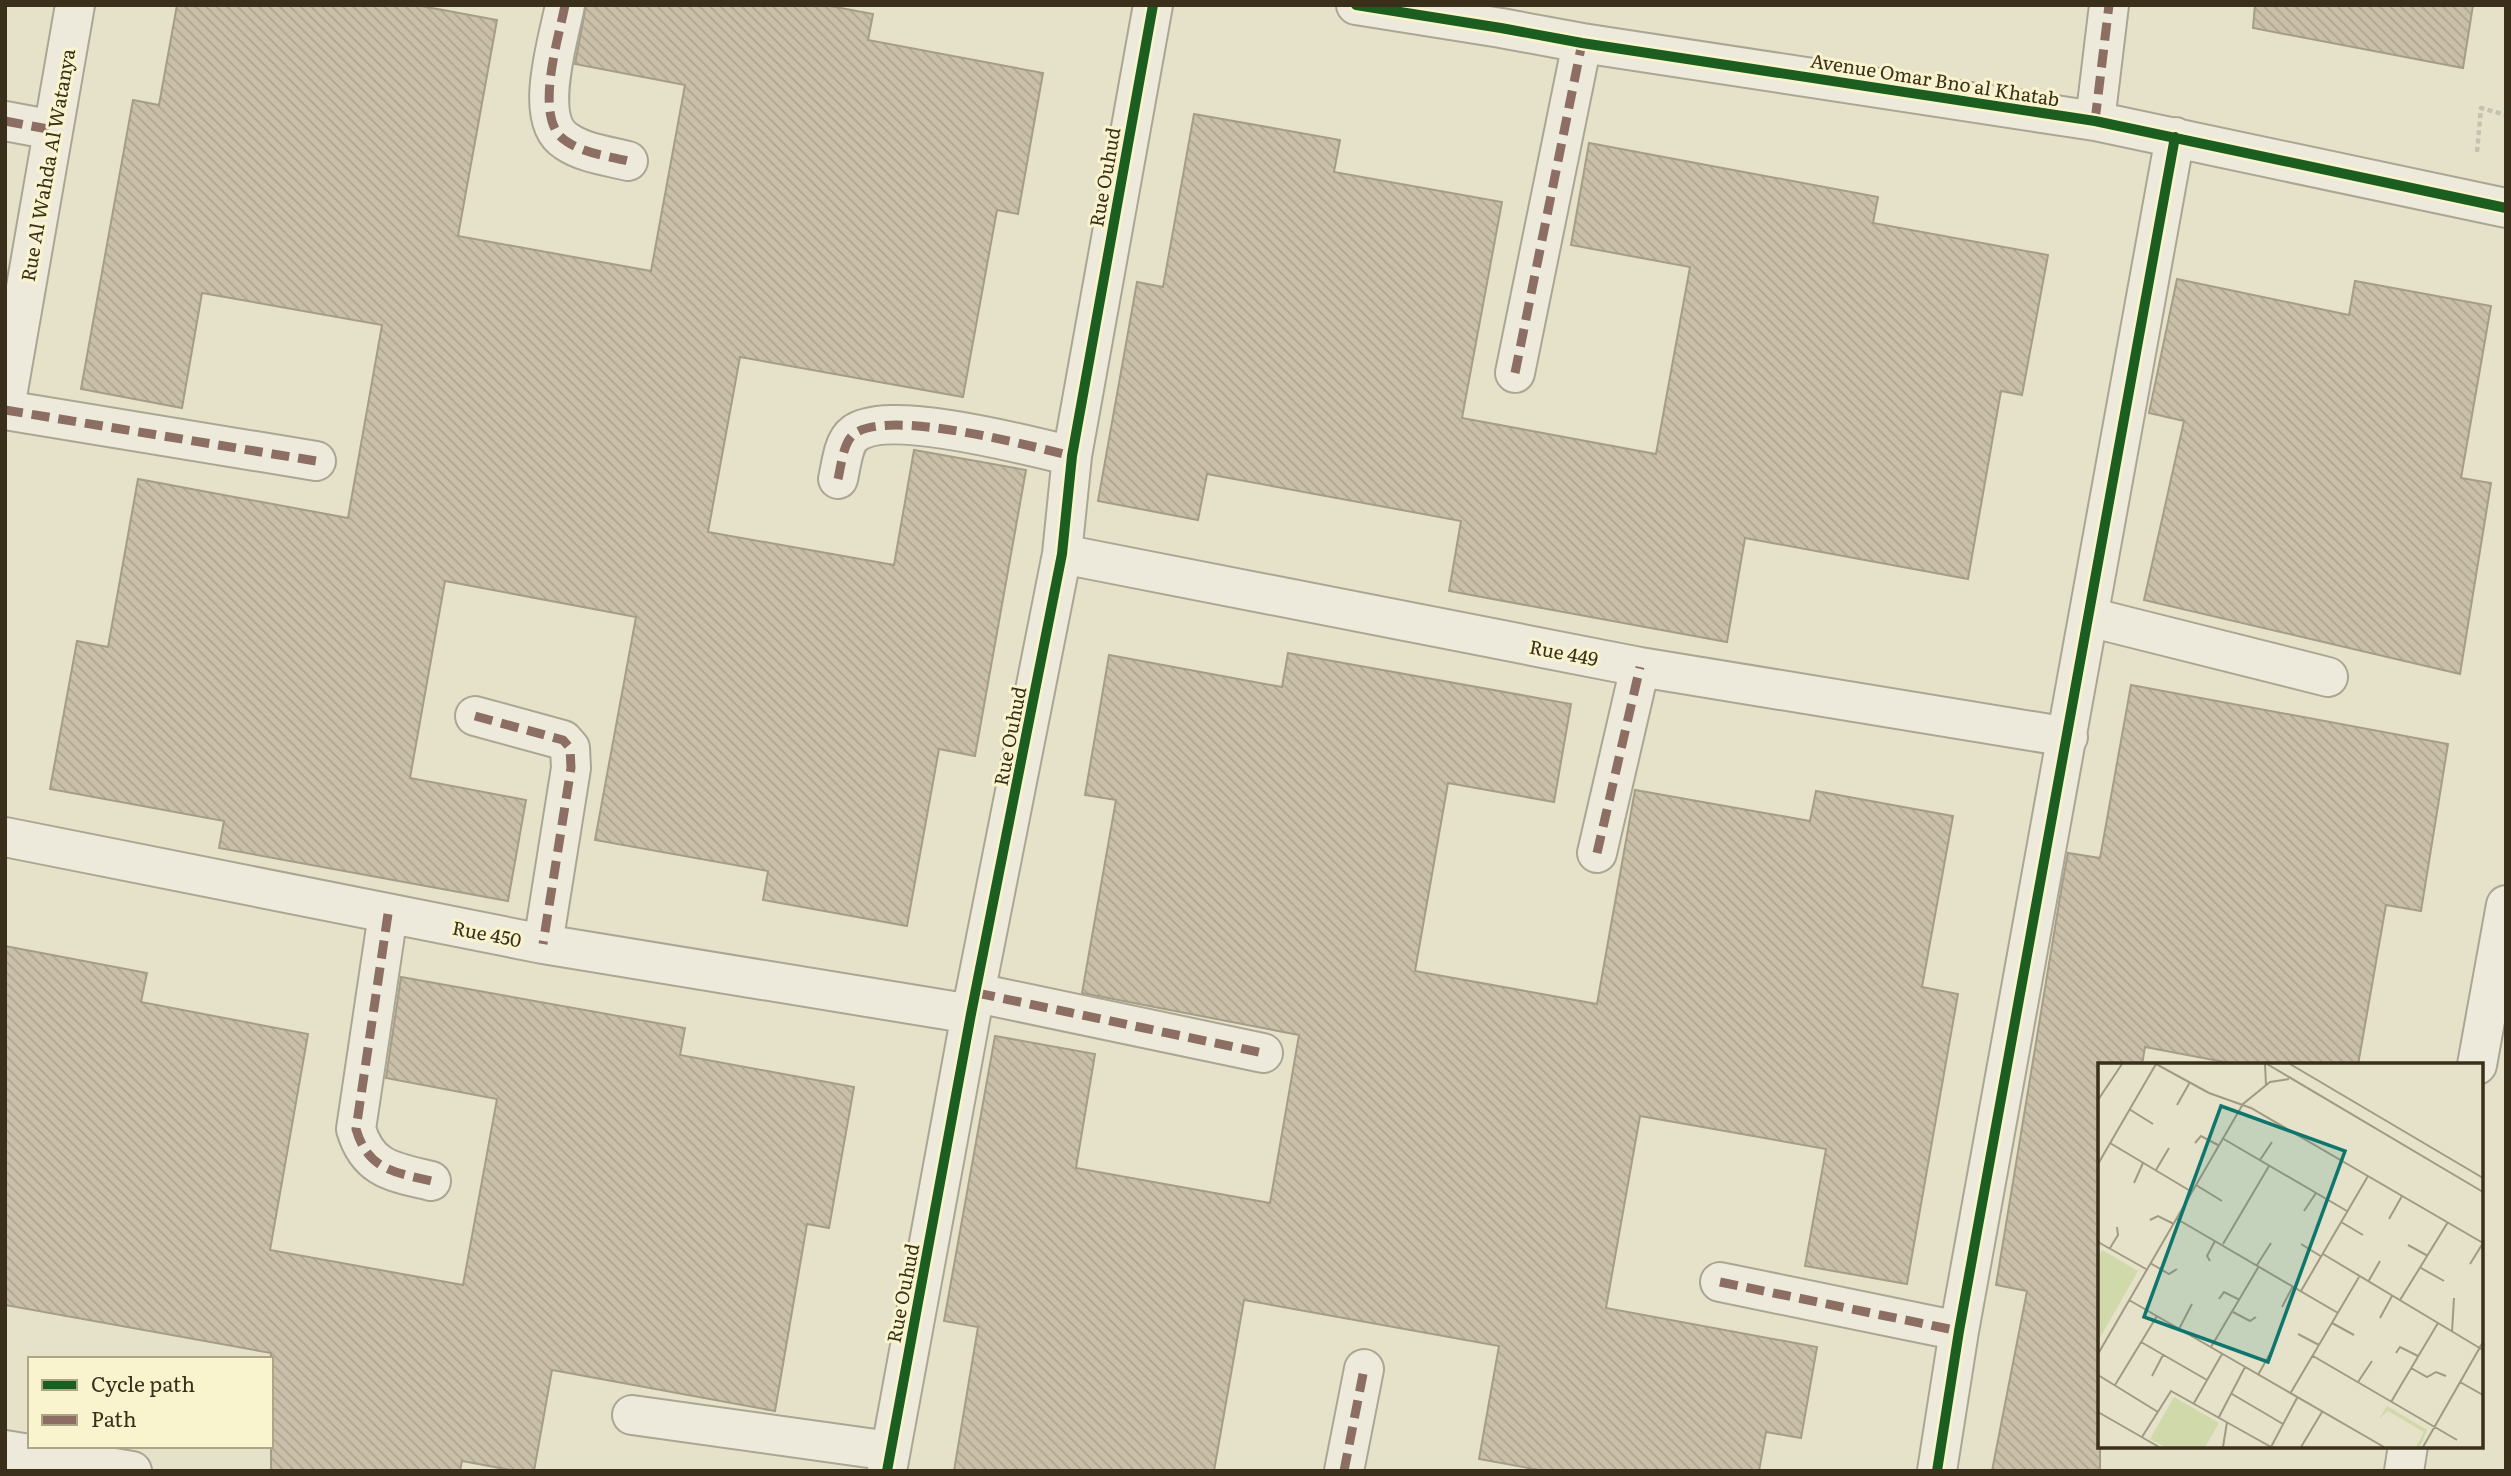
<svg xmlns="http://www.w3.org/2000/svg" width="2511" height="1476" viewBox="0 0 2511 1476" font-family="Literata,serif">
  <defs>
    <pattern id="building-back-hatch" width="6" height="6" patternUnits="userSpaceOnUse" patternTransform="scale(1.75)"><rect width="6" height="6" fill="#cac0a9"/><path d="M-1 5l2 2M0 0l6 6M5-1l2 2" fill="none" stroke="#aea591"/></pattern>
  </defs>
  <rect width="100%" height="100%" fill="#e5e2c9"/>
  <path fill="url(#building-back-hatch)" stroke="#a69d88" stroke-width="2" d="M177,5H416L497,20L458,236L651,271L685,85L575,64L586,5H825L873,14L868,40L1043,73L1018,214L997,210L963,397L740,357L708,532L894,565L914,450L1026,470L975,756L939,749L907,926L763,900L768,871L595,840L636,617L445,581L410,778L526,800L508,901L219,848L224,821L50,789L77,641L108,647L138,479L348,518L382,325L202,293L182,408L81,389L133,100L159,105Z
    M2255,5H2473L2463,68L2253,28Z
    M1194,114L1340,140L1334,172L1502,202L1462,418L1656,454L1690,267L1571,245L1589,143L1878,197L1873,223L2048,255L2022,395L2001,391L1968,579L1745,538L1727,642L1449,591L1461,521L1207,474L1198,520L1098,501L1137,282L1163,287Z
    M2177,279L2349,315L2355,281L2491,306L2461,478L2491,483L2460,674L2144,600L2184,421L2149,413Z
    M1288,653L1571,704L1554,802L1448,783L1415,971L1597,1004L1635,790L1810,821L1816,791L1953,816L1922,987L1958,994L1907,1284L1805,1266L1826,1149L1640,1116L1606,1308L1817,1347L1801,1438L1766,1432L1759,1471H1545L1479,1459L1499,1346L1244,1300L1214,1471H954L978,1327L944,1321L995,1036L1095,1054L1076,1168L1270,1203L1299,1035L1082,993L1116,800L1085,795L1109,655L1282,687Z
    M2131,685L2448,744L2421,911L2386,905L2358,1065H2240L2145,1047L2142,1065H2100V1471H1992L2027,1291L1996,1285L2062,885L2068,853L2100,858Z
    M5,946L147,973L141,1002L308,1034L270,1250L463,1285L497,1099L386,1078L401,977L685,1028L680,1055L854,1087L829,1228L807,1224L775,1411L552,1370L534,1471H516L462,1461L460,1471H271V1353L5,1305Z"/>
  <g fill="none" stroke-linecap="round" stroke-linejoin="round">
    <defs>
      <path id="street" d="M565,5C559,38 532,120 566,141C583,153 608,156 628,161
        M1356,5L1501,28L1582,43L2095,121L2506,208
        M5,121L53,130
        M2095,121L2109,5
        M1515,373L1582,43
        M5,408L75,5
        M5,410L316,461
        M838,479C841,467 843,442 854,434C888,408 1030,446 1072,456
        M1062,554L1640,667L2068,737
        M2089,617L2328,677
        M475,716L563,740L570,748L571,768L543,944
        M5,837L543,944L971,1014
        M1597,853L1640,667
        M388,914L356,1129C368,1170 394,1172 431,1181
        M977,993L1263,1053
        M2477,1065L2506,905
        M1720,1282L1959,1331
        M632,1415L890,1451
        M5,1450L132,1471
        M887,1471L971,1014L1062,554L1072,456L1153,5
        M1344,1471L1364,1369
        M1937,1471L1959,1331L2175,137
        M2404,1471L2408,1446"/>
    </defs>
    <use href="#street" stroke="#aaa693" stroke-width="42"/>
    <path stroke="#c5c2b2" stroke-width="4.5" stroke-dasharray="5 3.5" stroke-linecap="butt" d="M2477,152L2481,108L2506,115"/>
    <use href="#street" stroke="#edeadb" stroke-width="38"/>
    <path stroke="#8d6e63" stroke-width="9" stroke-dasharray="18 9" stroke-linecap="butt" d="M565,5C559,38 532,120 566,141C583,153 608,156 628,161
      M5,121L53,130
      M2095,121L2109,5
      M1515,373L1582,43
      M5,410L316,461
      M838,479C841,467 843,442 854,434C888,408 1030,446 1072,456
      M475,716L563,740L570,748L571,768L543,944
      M1597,853L1640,667
      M388,914L356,1129C368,1170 394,1172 431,1181
      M977,993L1263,1053
      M1720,1282L1959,1331
      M1344,1471L1364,1369"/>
    <defs>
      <path id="cycleway" d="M1356,5L1501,28L1582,43L2095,121L2506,208
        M887,1471L971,1014L1062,554L1072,456L1153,5
        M1937,1471L1959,1331L2175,137"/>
    </defs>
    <use href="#cycleway" stroke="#f9f4cd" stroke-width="15"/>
    <use href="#cycleway" stroke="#1b5e20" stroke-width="10"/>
  </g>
  <g text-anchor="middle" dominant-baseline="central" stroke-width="6" stroke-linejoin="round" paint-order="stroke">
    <g font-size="19" fill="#3a2f1a" stroke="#f9f4cd">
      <text transform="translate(1935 79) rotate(9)">Avenue Omar Bno al Khatab</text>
      <text transform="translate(47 165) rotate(-80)">Rue Al Wahda Al Watanya</text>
      <text transform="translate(1104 177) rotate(-80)">Rue Ouhud</text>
      <text transform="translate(1564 652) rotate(11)">Rue 449</text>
      <text transform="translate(1009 736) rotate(-79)">Rue Ouhud</text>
      <text transform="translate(487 933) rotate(11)">Rue 450</text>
      <text transform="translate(902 1293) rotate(-79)">Rue Ouhud</text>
    </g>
  </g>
  <g transform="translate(2098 1063)">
    <rect width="385" height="385" fill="#e5e2c9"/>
    <path d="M4,187L40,208L0,278V194ZM76,334L121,360L107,384H67L52,376Z" fill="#d0d9a9"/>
    <path d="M289,343L329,367L322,384H318L326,369L290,348L281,356Z" fill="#d0d9a9"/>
    <path fill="none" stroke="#a19a83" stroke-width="2" d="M58,1L111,30L153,45L385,180M167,1L168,22M169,1L385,129M192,1L385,115M0,37L24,1M79,42L92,19M31,46L55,61M124,75L249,148M12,80L94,129M97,80L103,73L120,82M162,97L174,79M0,101L58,1M58,107L71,85M36,120L45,100M98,122L124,138M206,148L218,130M79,156L240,250M291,156L304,133M52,157L60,153L76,161M243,159L265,172M0,179L48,206M125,181L171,103M203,181L224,194M310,182L330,193M12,185L20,172L19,164M225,191L385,287M112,198L109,193L117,178M52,200L71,211L79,206M372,201L385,180M159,202L173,180M323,205L346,218M270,219L282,198M203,228L270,113M121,236L126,229L142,237M31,237L286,384M302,237L350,159M184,244L195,223M135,249L152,258L158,254M282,255L294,233M234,260L256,272M81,266L94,241M354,269L356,235M200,271L221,282M43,279L109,317M113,284L161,203M298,290L302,284L320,293M0,291L145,41L172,19L191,16M215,293L359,377M313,305L329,314L338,309L348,313M0,312L60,349M160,312L174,287M54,313L65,292M260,319L274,298M362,319L385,332M17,322L59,253M134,331L185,361M192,331L261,214M293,339L340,260M96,340L124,291M0,349L61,384M121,354L147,304M44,374L73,328L173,384M125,384L129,359M173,384L199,335M203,384L224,349M325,384L385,279"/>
    <path fill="#0f766e" fill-opacity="0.15" stroke="#0f766e" stroke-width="3.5" d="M123,43L247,88L170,299L46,254Z"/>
    <rect width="385" height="385" fill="none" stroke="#3a2f1a" stroke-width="3.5"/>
  </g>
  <rect width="2511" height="1476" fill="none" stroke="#3a2f1a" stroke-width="14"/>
  <rect x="28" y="1357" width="245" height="91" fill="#f9f4cd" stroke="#ada585" stroke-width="2"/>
  <rect x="42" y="1380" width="35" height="10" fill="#1b5e20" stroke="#ada585" stroke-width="2"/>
  <text x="91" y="1392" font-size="21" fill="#3a2f1a">Cycle path</text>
  <rect x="42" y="1415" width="35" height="10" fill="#8d6e63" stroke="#ada585" stroke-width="2"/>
  <text x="91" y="1427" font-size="21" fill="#3a2f1a">Path</text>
</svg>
